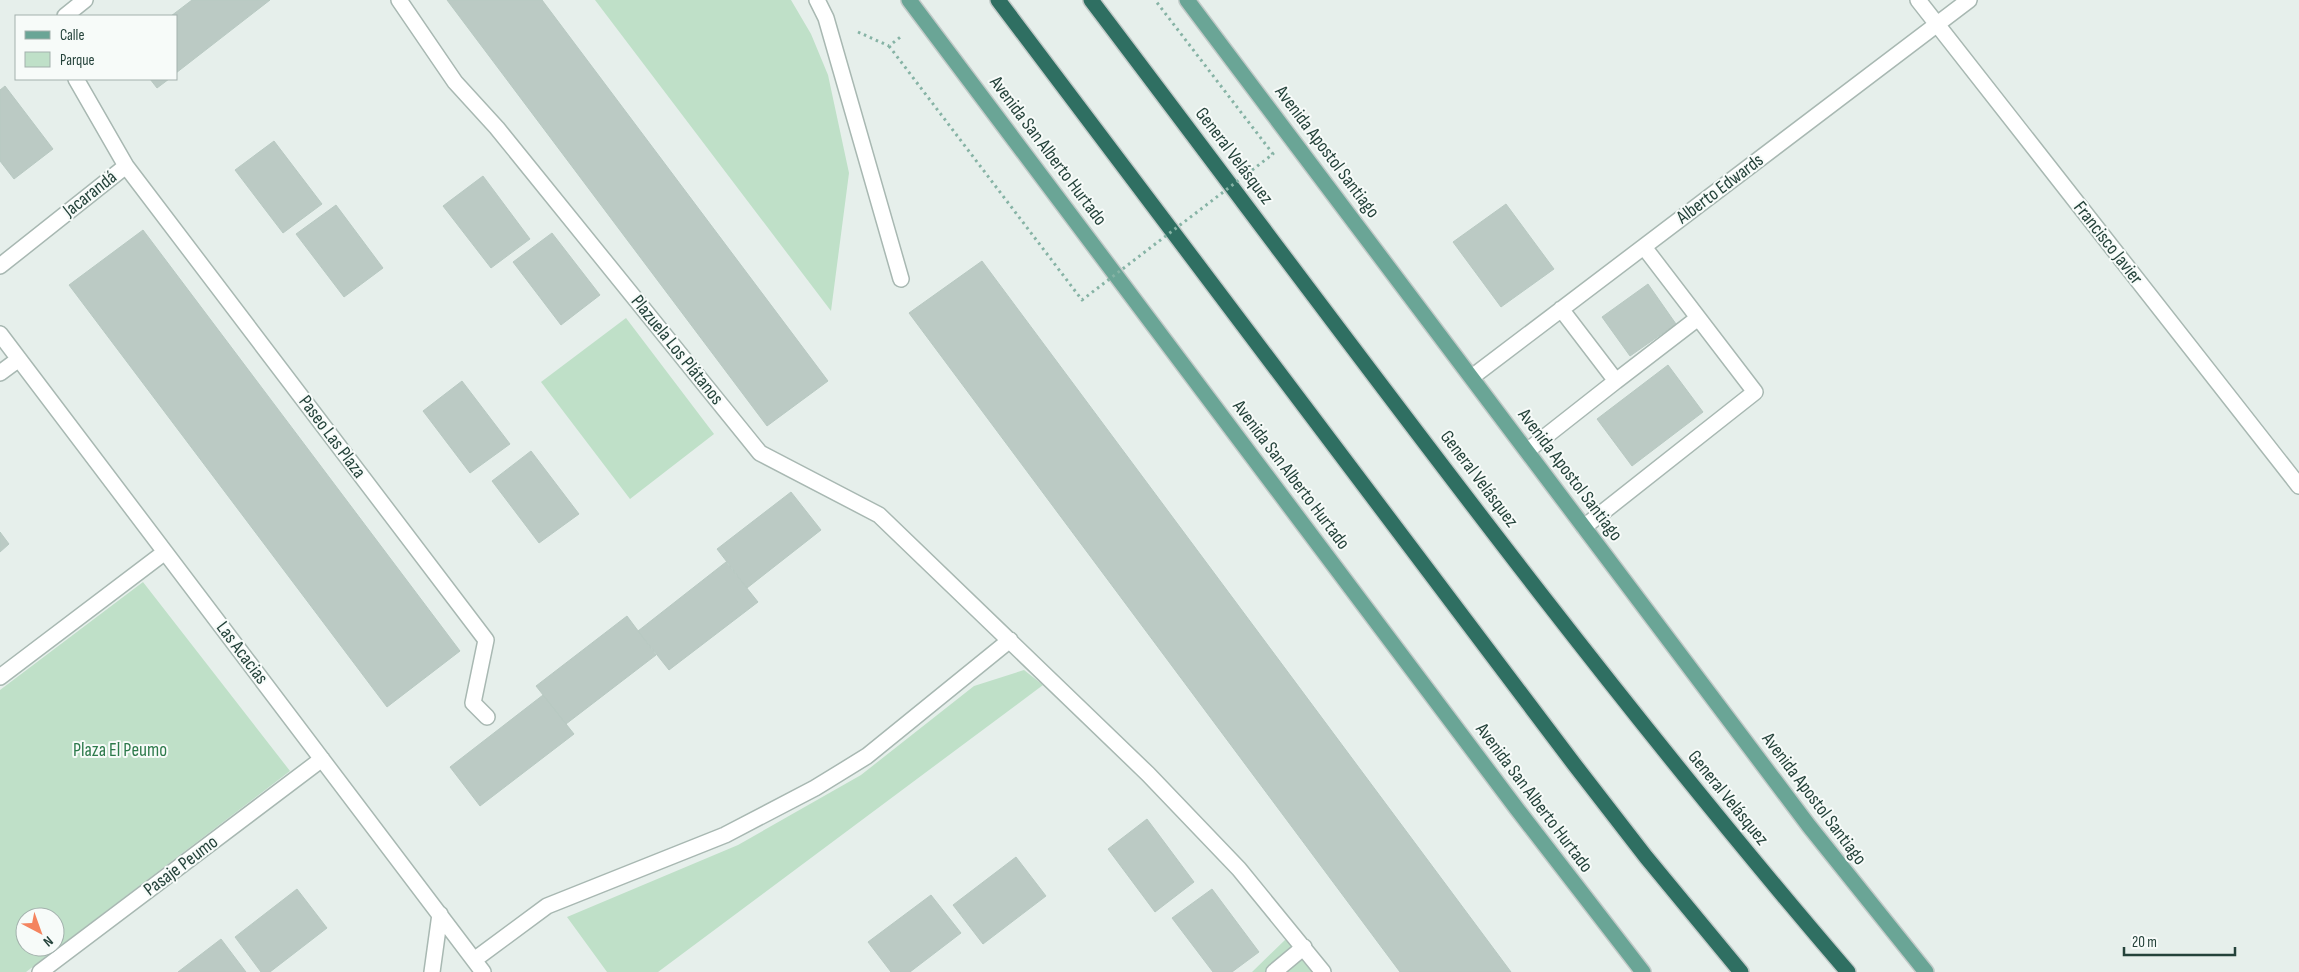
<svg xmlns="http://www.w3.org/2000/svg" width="2299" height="972" viewBox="0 0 2299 972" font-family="'Sofia Sans Condensed',sans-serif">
  <rect width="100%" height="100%" fill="#e6efeb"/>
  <path fill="#bfe0c8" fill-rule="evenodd" d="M595,0H791L811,34L828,75L849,173L831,311Z
    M626,318L714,434L630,499L541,382Z
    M143,582L290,771L26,972H0V690ZM25,917H55V947H25Z
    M1024,670L1043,685L658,972H607L567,917L738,845L861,775L974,686Z
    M1286,939L1312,972H1252Z"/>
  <path fill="#bbcac4" stroke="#b8c9c2" d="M192,0H270L176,73V16H171Z
    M447,0H542L828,381L767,426Z
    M150,79H169L157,88Z
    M5,86L53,149L14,179L0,161V90Z
    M274,141L322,204L283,233L235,170Z
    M483,176L530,239L491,268L443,206Z
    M1506,204L1554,269L1501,307L1453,242Z
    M336,205L383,268L344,297L296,234Z
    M143,230L460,651L387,707L69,285Z
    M552,233L600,295L561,325L513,262Z
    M982,261L1511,972H1400L909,313Z
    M1648,284L1676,324L1630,356L1602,317Z
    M1668,365L1703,412L1632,466L1597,419Z
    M462,381L510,444L470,473L423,411Z
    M531,451L579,514L539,543L492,481Z
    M791,492L821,530L747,588L717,549Z
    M0,532L9,544L0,552Z
    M726,562L758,602L669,670L638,631Z
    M627,616L656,655L566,724L536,686Z
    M543,695L574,734L480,806L450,767Z
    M1147,819L1194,882L1155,912L1108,849Z
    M1016,857L1046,896L983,944L953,905Z
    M297,889L327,928L270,972H261L235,937Z
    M1212,889L1259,952L1232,972H1213L1172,918Z
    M931,895L961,933L910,972H891L868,942Z
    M221,939L246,972H178Z"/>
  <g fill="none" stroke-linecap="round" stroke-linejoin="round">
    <defs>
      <path id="minor" d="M399,0L455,82L497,128L760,453L879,515L1148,774L1239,869L1323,972
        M817,0L826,18L901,279
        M1918,0L2299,486
        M65,16L85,0
        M76,79L126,166L486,640L473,703L487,717
        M0,266L126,166
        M0,334L483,972
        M0,373L19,359
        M1472,377L1969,0
        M1616,381L1698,318
        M1527,451L1616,381L1561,309
        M1584,527L1755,392L1644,247
        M0,677L165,552
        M474,960L547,906L725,835L815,788L867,756L1010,640
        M40,972L322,759
        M432,972L440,914
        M1274,972L1304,947"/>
      <path id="major" d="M909,0L1517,809L1643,972
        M1187,0L1809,826L1926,972"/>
      <path id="highway" d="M998,0L1574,764L1646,857L1741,972
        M1091,0C1339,327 1580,660 1848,972"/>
    </defs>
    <use href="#minor" stroke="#a8b8b2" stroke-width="18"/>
    <use href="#major" stroke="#c2cac8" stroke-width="18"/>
    <use href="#highway" stroke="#c2cac8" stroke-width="18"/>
    <path stroke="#86b3a5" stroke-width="3" stroke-dasharray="2.5 4" stroke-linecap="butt" d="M858,32L889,46L903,35"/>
    <use href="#minor" stroke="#fff" stroke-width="15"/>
    <use href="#major" stroke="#6aa596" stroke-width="15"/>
    <use href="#highway" stroke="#2f6f62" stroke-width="15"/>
    <path stroke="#86b3a5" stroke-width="3" stroke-dasharray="2.5 4" stroke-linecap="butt" d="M889,46L1082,300L1273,154L1155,0"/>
  </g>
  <g text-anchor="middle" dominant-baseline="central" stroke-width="4" stroke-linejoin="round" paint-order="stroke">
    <g font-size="19" fill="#24423a" stroke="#f7fbf9">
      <text transform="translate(1048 151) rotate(53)">Avenida San Alberto Hurtado</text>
      <text transform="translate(1327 152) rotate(53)">Avenida Apostol Santiago</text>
      <text transform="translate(1234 156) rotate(53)">General Velásquez</text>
      <text transform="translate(1720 189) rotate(-37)">Alberto Edwards</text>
      <text transform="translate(90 194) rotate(-38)">Jacarandá</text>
      <text transform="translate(2108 243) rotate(52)">Francisco Javier</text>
      <text transform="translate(677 350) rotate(51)">Plazuela Los Plátanos</text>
      <text transform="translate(332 437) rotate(53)">Paseo Las Plaza</text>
      <text transform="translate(1291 475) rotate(53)">Avenida San Alberto Hurtado</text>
      <text transform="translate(1570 475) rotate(53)">Avenida Apostol Santiago</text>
      <text transform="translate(1479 479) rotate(53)">General Velásquez</text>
      <text transform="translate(242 653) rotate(53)">Las Acacias</text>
      <text transform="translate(1534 798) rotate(53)">Avenida San Alberto Hurtado</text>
      <text transform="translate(1728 798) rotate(51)">General Velásquez</text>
      <text transform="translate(1814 799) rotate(53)">Avenida Apostol Santiago</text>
      <text transform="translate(181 866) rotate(-37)">Pasaje Peumo</text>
    </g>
    <g font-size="19" fill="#2d7a4b" stroke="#f7fbf9">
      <text x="120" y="750">Plaza El Peumo</text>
    </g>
  </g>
  <rect x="15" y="15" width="162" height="65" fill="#f7fbf9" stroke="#a3b1ad"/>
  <rect x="25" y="31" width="25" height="8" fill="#6aa596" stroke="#a3b1ad"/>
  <text x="60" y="40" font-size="15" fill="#24423a">Calle</text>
  <rect x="25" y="52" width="25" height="15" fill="#bfe0c8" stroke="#a3b1ad"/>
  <text x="60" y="65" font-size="15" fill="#24423a">Parque</text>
  <g transform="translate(40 932) rotate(139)"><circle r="24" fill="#f7fbf9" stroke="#a3b1ad"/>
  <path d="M0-4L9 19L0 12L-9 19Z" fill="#f4845f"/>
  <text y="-8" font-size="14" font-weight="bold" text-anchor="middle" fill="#24423a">N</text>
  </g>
  <path d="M2124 947v8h111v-8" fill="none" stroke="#24423a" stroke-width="2.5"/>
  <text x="2132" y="947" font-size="15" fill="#24423a" stroke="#f7fbf9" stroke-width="4" paint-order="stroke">20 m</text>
</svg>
